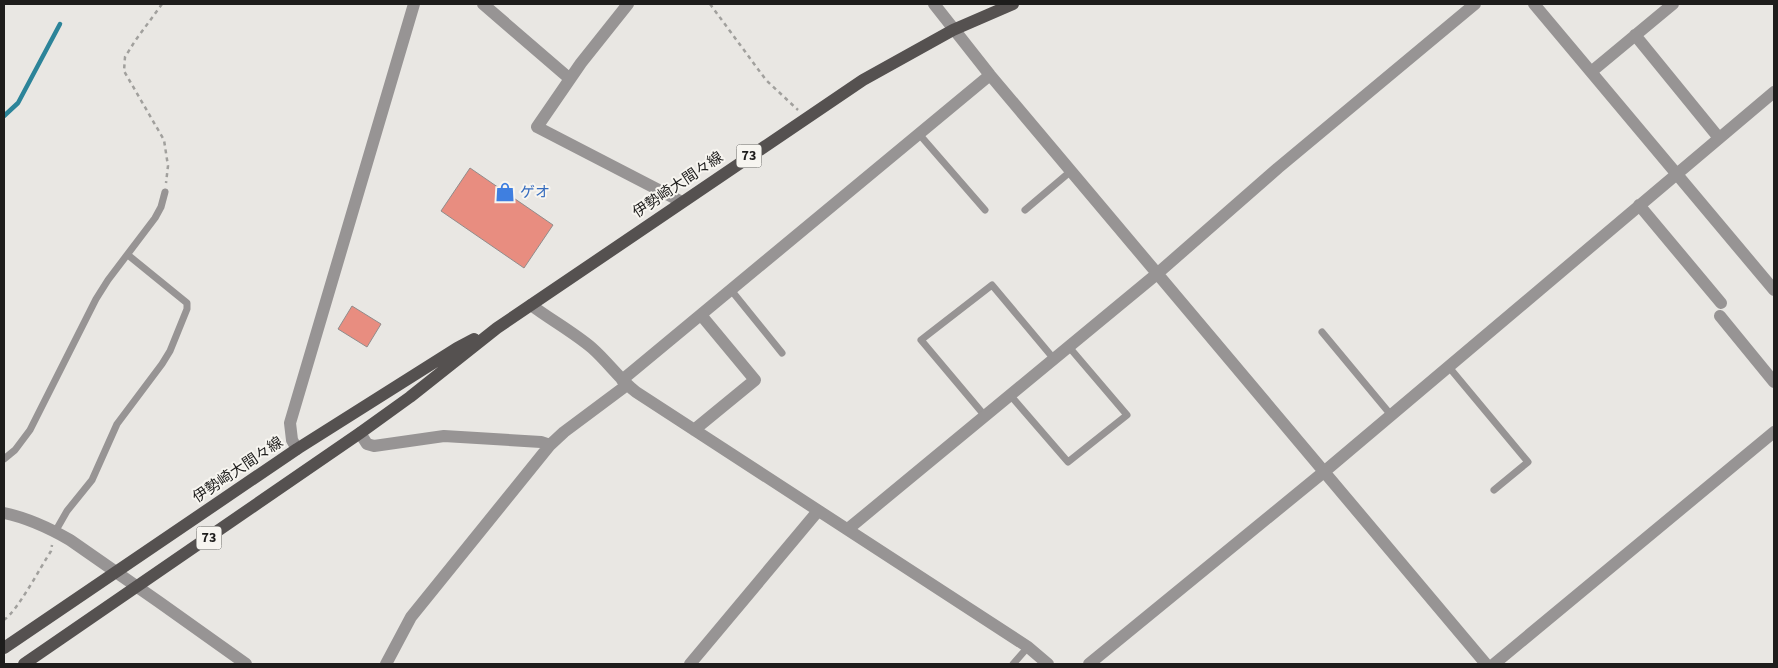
<svg xmlns="http://www.w3.org/2000/svg" width="1778" height="668" viewBox="0 0 1778 668" font-family="'Source Sans 3','Noto Sans JP',sans-serif">
  <rect width="100%" height="100%" fill="#e9e7e3"/>
  <g fill="none" stroke-linecap="round" stroke-linejoin="round">
    <path stroke="#2c8499" stroke-width="4.5" d="M4,116L18,103L60,24"/>
  </g>
  <path fill="#e88d80" stroke="#918c8b" d="M470,168L553,225L524,268L441,211Z
    M352,306L381,324L367,347L338,329Z"/>
  <g fill="none" stroke-linecap="round" stroke-linejoin="round">
    <path stroke="#a1a09d" stroke-width="2.5" stroke-dasharray="4 4" stroke-linecap="butt" d="M162,4L135,41L125,57L124,71L164,140L168,166L166,183
      M710,4L766,80L798,110
      M4,620C18,610 40,568 51,551L52,545"/>
    <path stroke="#979494" stroke-width="7" d="M919,134L985,210
      M1025,210L1071,171
      M731,290L782,353
      M1322,332L1391,415
      M1448,366L1528,462L1494,490
      M1010,395L1068,462L1127,415L1069,347
      M985,416L921,340L992,285L1054,359
      M4,459L15,450L30,430L96,299L108,280L155,218L161,207L165,192
      M55,532L67,511L92,480L117,424L162,364L170,351L187,309V303L128,255
      M1013,664L1028,647"/>
    <path stroke="#979494" stroke-width="12" d="M483,4L570,79
      M628,4L581,63L537,127L682,202
      M934,4L990,75L1486,664
      M1534,4L1774,290
      M1635,35L1719,138
      M1591,72L1673,4
      M1639,205L1721,303
      M531,305C551,320 573,332 592,348C608,362 620,380 636,392L1028,647L1048,664
      M1720,316L1774,382
      M622,380L990,75
      M694,430L755,380L701,315
      M360,433L367,444L374,446L444,436L541,442L550,445
      M848,529L1158,273L1278,168L1475,4
      M386,664L411,617L550,445L564,432L627,385
      M690,664L818,511
      M1089,664L1325,471L1774,92
      M1494,664L1774,432"/>
    <path stroke="#979494" stroke-width="12" d="M297,449L292,440L290,423L414,4
      M4,513C28,518 49,528 70,540L159,602L246,664"/>
    <path stroke="#555150" stroke-width="12" d="M4,648L297,449L457,348L474,339
      M24,664L360,433L410,397L497,328L863,80L953,30L1013,4"/>
  </g>
  <defs>
    <symbol id="shop-bare" viewBox="-9 -9 18 18"><path d="M-5-2.5h2.3a2.7 3.5 0 0 1 5.4 0H5L5.5 6h-11ZM-1.5-2.5h3a1.5 2.3 0 0 0-3 0Z" fill="#3f7fe0" stroke="#f7f5f0" stroke-width="2.5" paint-order="stroke"/></symbol>
  </defs>
  <g fill-rule="evenodd">
    <use href="#shop-bare" x="491" y="178" width="28" height="28"/>
  </g>
  <g text-anchor="middle" dominant-baseline="central" stroke-width="4" stroke-linejoin="round" paint-order="stroke">
    <g fill="#f7f5f0" stroke="#5f5e5c" stroke-width="1">
      <rect x="736.5" y="144.5" width="25" height="23" rx="4"/>
      <rect x="196.5" y="526.5" width="25" height="23" rx="4"/>
    </g>
    <g font-size="14" font-weight="bold" fill="#1e1d1c">
      <text x="749" y="156">73</text>
      <text x="209" y="538">73</text>
    </g>
    <g font-size="15" fill="#1e1d1c" stroke="#f7f5f0">
      <text transform="translate(678 185) rotate(-34)">伊勢崎大間々線</text>
      <text transform="translate(238 470) rotate(-34)">伊勢崎大間々線</text>
    </g>
    <g font-size="15" fill="#366cbe" stroke="#f7f5f0" text-anchor="start">
      <text x="520" y="192">ゲオ</text>
    </g>
  </g>
  <rect width="1778" height="668" fill="none" stroke="#1e1d1c" stroke-width="10"/>
</svg>
